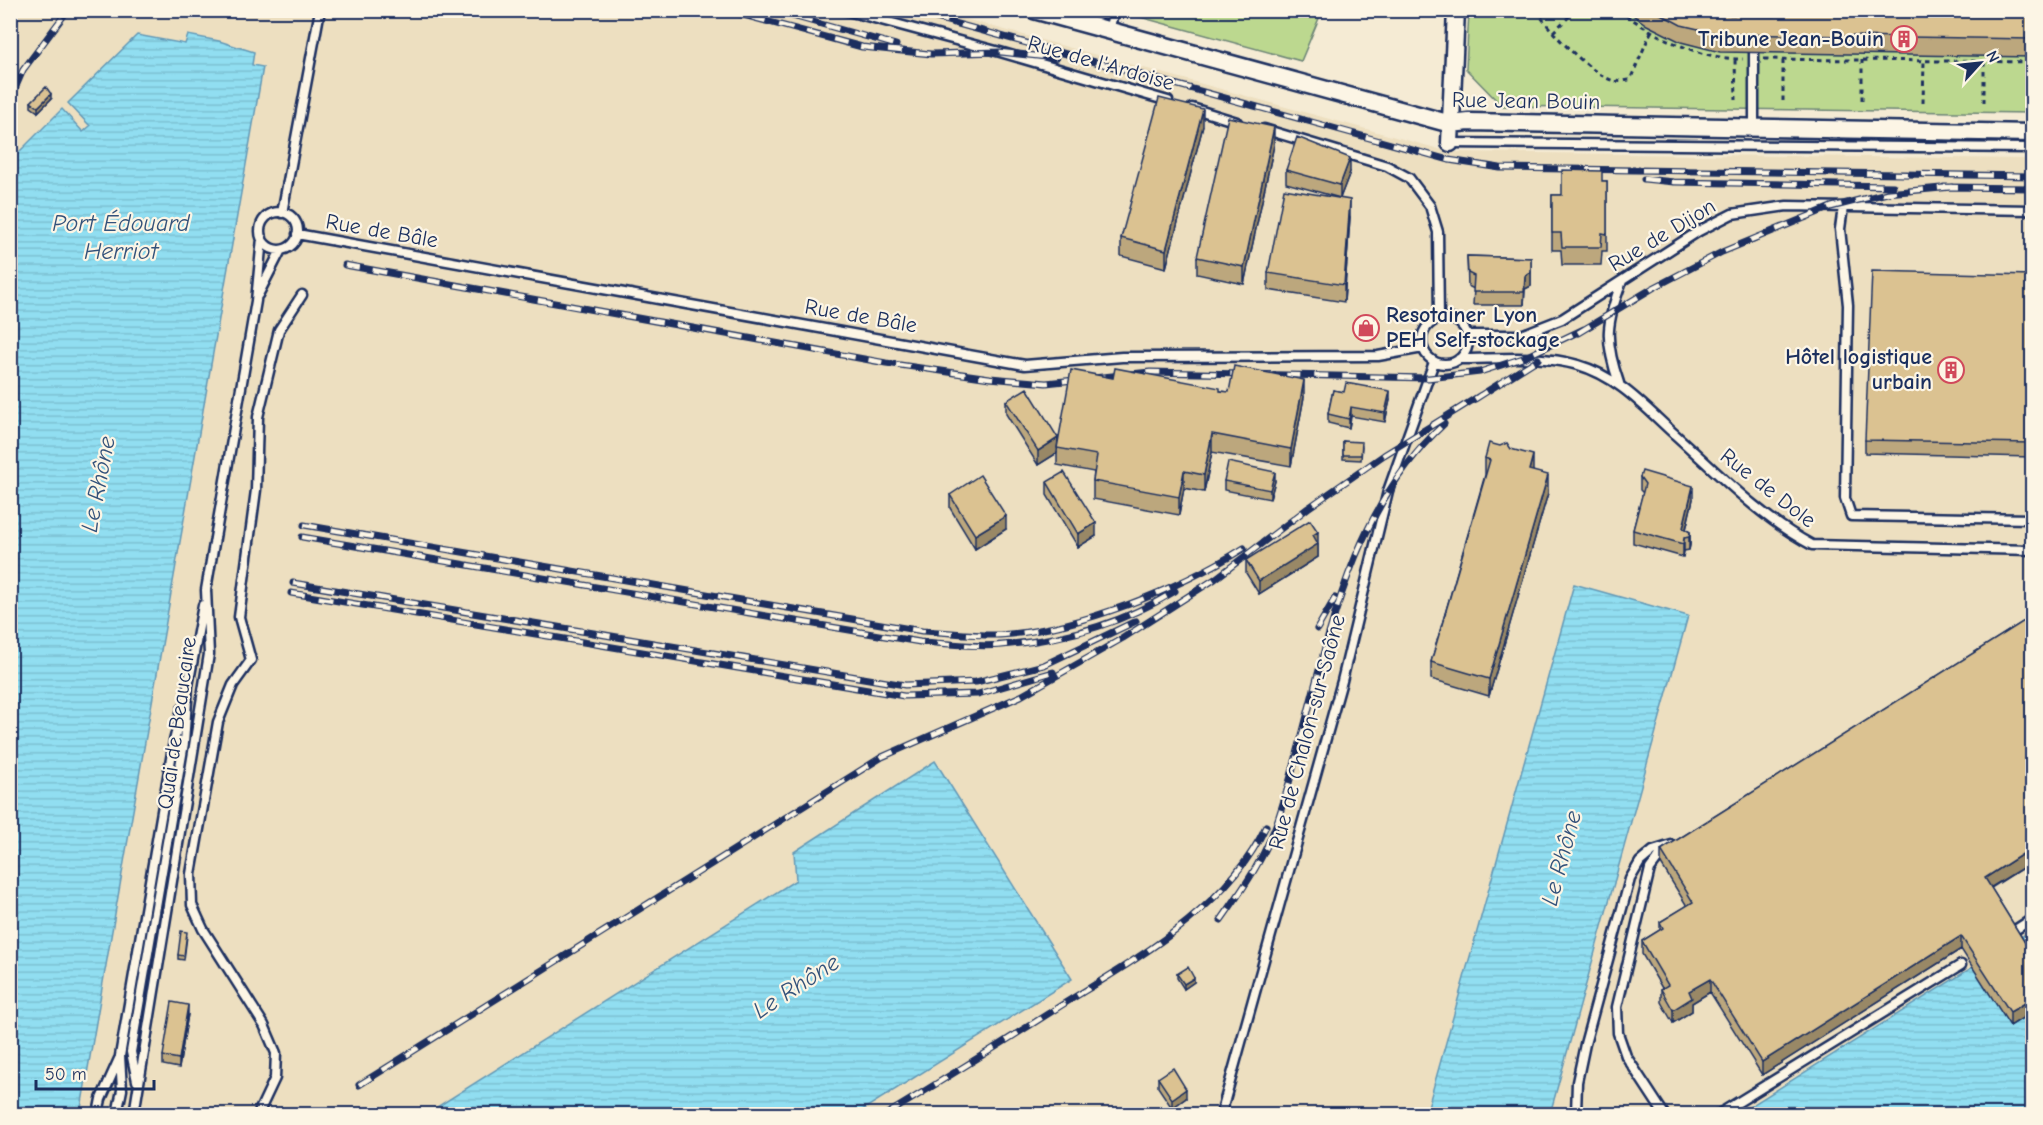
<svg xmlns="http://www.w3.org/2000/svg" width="2043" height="1125" viewBox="0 0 2043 1125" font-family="'Comic Neue',sans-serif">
  <defs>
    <pattern id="water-rules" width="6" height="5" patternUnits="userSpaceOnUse" patternTransform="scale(1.5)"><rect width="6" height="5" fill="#91def1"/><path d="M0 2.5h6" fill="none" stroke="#7cbfd1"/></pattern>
  </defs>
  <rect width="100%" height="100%" fill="#f5ebd4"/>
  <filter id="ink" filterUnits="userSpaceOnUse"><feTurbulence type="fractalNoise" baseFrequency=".0167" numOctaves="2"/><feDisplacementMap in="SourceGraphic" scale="12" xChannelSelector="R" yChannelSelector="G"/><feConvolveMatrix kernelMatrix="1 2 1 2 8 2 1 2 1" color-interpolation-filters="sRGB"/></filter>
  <g filter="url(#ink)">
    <path fill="#eddfc0" d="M11,10L936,11L1450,152L2032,159V930L1738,1114H1550L1688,617L1574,585L1426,1114H856L1072,979L935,761L794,852L796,880L426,1114H80L263,67L252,65L254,52L219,41L188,35L186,44L137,35L69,103L90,126L84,132L62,110L11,160Z"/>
    <path fill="#bcd88f" stroke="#6c8476" stroke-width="1.5" d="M1118,11H1322L1301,61Z
      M1469,11H2032V113L1502,106L1466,69Z"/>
    <path fill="url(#water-rules)" stroke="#6298b6" stroke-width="1.5" d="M137,35L185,44L188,35L219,41L254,52L252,65L263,67L80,1114H11V160L62,109L83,132L90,126L68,103Z
      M1574,584L1688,616L1550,1114H1426Z
      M935,761L1072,979L856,1114H426L796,880L794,852Z
      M2032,930V1114H1738Z"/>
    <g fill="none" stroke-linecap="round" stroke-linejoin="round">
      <defs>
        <path id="lane" d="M844,10L1000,52L1168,101
          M1109,31L1114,10
          M1192,108L1237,122
          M1264,129L1387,166L1409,178L1430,206L1438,232L1439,319
          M1754,130V52
          M1450,143L2032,148
          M1843,207L1840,229L1848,305L1845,498L1851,516L2032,519
          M260 231a19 19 0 1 1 38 0a19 19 0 1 1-38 0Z
          M282,213L320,10
          M297,234L1025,365L1122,357L1378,356L1423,348
          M258,295L281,250
          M1422 341a23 23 0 1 1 46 0a23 23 0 1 1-46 0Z
          M1467,335H1521L1562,319L1699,231L1732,214L1787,206L2032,210
          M1459,359C1498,359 1539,354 1578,365C1616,376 1642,404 1670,430C1715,470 1759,517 1812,545L2032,550
          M1619,383C1604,340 1606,323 1622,281
          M2015,930L2032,919
          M137,1081L131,1052L184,743L188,686L203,605
          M98,1114L101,1099L119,1059
          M117,1114L122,1090L120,1056L174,741L182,709
          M134,1114L209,654L206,590L256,301L262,238
          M258,1114L275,1078L276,1053L264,1025L203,929L192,905L191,874L218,722L233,685L251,660L239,617L256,490L258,417L279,330L302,295
          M1221,1114L1342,681L1388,491L1434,362
          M1576,1114L1577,1082L1585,1044L1630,879L1640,862L1653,851L1672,845
          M1664,1114L1626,1056L1618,1033L1617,1007L1650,869L1665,849
          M1719,1114L1961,965"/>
        <path id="street" d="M1034,10L1451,124L1469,122L2032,133
          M1450,143L1456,10"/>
      </defs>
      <use href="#lane" stroke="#1b2f5e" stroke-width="13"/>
      <use href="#street" stroke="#1b2f5e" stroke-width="21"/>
      <path stroke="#1b2f5e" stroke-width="3" stroke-dasharray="4.5 4.5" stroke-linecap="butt" d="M1537,10C1546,29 1595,78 1615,81C1619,82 1625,80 1630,80L1654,25
        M1619,10C1654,36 1698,59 1743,59
        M1553,32L1576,10
        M1764,59L2032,62
        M1735,60L1736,100
        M1984,62V102
        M1862,100V60
        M1783,101V59
        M1923,103L1924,61"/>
      <use href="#lane" stroke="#fcf5e5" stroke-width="8"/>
      <use href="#street" stroke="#fcf5e5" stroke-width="16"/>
      <defs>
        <path id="rail" d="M725,10L862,47L931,54L1000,52L1056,58
          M771,10L896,45
          M907,10L1449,160L1500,168L2032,176
          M10,100L23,70L68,10
          M1644,179L1674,182L1893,186
          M1944,187L2032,188
          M345,265L886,363L990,378L1046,383L1150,372L1429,378L1480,372L1523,358L1584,329
          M1578,333L1653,288L1722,252L1831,207L1887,193L1952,187
          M1475,399L1538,359
          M304,525L922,631C948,632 975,636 1000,635C1078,630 1179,589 1244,548
          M302,537L920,642C946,643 975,648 1002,645C1064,640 1122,624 1175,591
          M293,583L905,685L976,682L1044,665L1136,621
          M291,593L904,696L978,694L1053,672
          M1317,629L1335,598
          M1221,920C1245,886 1268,853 1280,813C1323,679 1336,524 1444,424
          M359,1085L882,757L1021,696L1123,638L1215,579L1308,508L1384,455L1481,395
          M887,1114C943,1080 999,1045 1054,1010C1130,962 1227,911 1266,826"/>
      </defs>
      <use href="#rail" stroke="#1b2f5e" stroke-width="7"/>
      <use href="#rail" stroke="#fcf5e5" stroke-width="4.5" stroke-dasharray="14" stroke-linecap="butt"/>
    </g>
    <path fill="#bca77d" stroke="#1b2f5e" stroke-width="1.5" d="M1626,10H1746V15L1775,16L2032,10V57L1720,52L1681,42L1647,25Z
      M51,99L38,112L31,107V102Z
      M1203,126L1166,268L1121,256V238Z
      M1274,145L1244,284L1197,274V257Z
      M1286,170L1350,172L1340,198L1350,217L1344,302L1268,290V273L1340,198L1286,183Z
      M1602,181H1607V251H1602L1601,265H1562L1561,250H1552V195H1562Z
      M1467,256L1531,258V286L1525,289L1524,305H1473L1474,289L1468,286Z
      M2032,275V457L1865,453V440Z
      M1113,378L1229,392L1304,397L1291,466L1212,452L1204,492L1184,488L1179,515L1093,499V481L1094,472L1057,465V453L1038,465L1006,414V401L1058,438Z
      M1333,390L1390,400L1385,422L1351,416L1349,428L1328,423V414Z
      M1343,441L1362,446L1361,460L1343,459Z
      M1511,449L1533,471L1548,493L1489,696L1431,679V662L1485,475V458Z
      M1640,477L1693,499L1686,530L1690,532V545L1689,550L1684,551L1683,557L1633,543V530L1643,493L1640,490Z
      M1224,481H1275L1270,499L1224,490Z
      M1047,482L1096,536L1078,547L1047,495Z
      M950,495L1006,529L975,549L950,508Z
      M1318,545V557L1259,594L1246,573V560Z
      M2032,616V862L1991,888L2032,954V1012L2010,1026L1961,949L1762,1075L1710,992L1692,1003V1011L1673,1023L1661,1002V989L1662,988L1642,954V941L1660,930V922L1687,906L1661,864V850Z
      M187,936L184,960L178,959V955Z
      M1177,974L1194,982L1184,989L1177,978Z
      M188,1014L179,1068L163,1065V1056Z
      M1158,1078L1186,1098L1172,1108L1158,1087Z"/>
    <path fill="#986" stroke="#1b2f5e" stroke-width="1.5" d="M51,94V99L38,112V107Z
      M1203,109V126L1166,268V250Z
      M1274,127V145L1244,284V267Z
      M1350,158V172L1340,198V185Z
      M1350,200V217L1344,302V285Z
      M1531,272V286L1525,289L1524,305L1525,276Z
      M1304,380V397L1291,466V449Z
      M1390,391V400L1385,422V413Z
      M1351,407V416L1349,428V419Z
      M1212,434V452L1204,492V475Z
      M1058,438L1057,453L1038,465V451Z
      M1533,455V473L1529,470Z
      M1184,471V488L1179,515V497Z
      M1275,472V481L1270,499V490Z
      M1548,475V493L1489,696V679Z
      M1693,486V499L1683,541V528Z
      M1006,516V529L975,549V535Z
      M1096,523V536L1078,547V534Z
      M1318,532V557L1259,594V581L1313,535Z
      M1690,532V545L1689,550V537Z
      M1684,538V551L1683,557V544Z
      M2032,848V862L1985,891V878Z
      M1961,936V949L1762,1075V1062Z
      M1194,978V982L1184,989V984Z
      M1710,979V992L1692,1003V1011L1673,1023V1010L1689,991Z
      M2032,999V1012L2010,1026V1012Z
      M188,1005V1014L179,1068V1059Z
      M1186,1089V1098L1172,1108V1099Z"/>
    <path fill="#dbc291" stroke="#1b2f5e" stroke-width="1.5" d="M1653,10H1698L1713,15L1775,16V10H2032V39L1720,34L1681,25Z
      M1698,10H1745V15H1713Z
      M46,87L51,94L38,107L31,102Z
      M1159,98L1203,109L1166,250L1121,238Z
      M1228,117L1274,127L1244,267L1197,257Z
      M1297,137L1350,158L1340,185L1286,170Z
      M1562,170L1602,171V181H1607V234L1602,233L1601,247H1562L1561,233H1552V195H1562Z
      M1284,189L1350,200L1344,285L1268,273Z
      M1467,256L1531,258V272L1525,276L1524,292H1473L1474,276L1468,273Z
      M1872,271L2032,275V443L1865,440Z
      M1234,366L1304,380L1291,449L1212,434L1204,475L1184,471L1179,497L1093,481L1097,455L1057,448L1071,370L1113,378L1115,368L1220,388V391L1229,392Z
      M1346,383L1390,391L1385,413L1351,407L1349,419L1328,414L1333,390L1344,392Z
      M1027,388L1058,438L1038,451L1006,401Z
      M1343,441L1362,442L1361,455H1343Z
      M1489,443L1500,446L1507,443L1511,449L1533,455L1529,470L1548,475L1489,679L1431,662L1490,460L1485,458Z
      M1228,462L1275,472L1270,490L1224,481Z
      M1642,471L1693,486L1683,528L1690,532L1689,537L1684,538L1683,544L1633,530L1645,484L1640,477Z
      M1064,472L1096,523L1078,534L1047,482Z
      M980,475L1006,516L975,535L950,495Z
      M1310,520L1318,532L1313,535L1318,544L1259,581L1246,560Z
      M2032,616V848L1985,878L2032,954V999L2010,1012L1961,936L1762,1062L1710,979L1689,991L1692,998L1673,1010L1661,989L1668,985L1642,941L1663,928L1660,922L1693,902L1661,850Z
      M181,931L187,932L184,956L178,955Z
      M1188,967L1194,978L1184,984L1177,974Z
      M172,1002L188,1005L179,1059L163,1056Z
      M1173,1068L1186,1089L1172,1099L1158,1078Z"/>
  </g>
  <defs>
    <symbol id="building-ring" viewBox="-11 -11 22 22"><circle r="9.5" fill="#fcf5e5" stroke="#d1495b" stroke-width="1.5"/><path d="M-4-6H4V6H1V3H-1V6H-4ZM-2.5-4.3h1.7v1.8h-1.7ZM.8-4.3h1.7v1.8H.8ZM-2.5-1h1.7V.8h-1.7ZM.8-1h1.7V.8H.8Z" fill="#d1495b"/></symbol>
    <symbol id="shop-ring" viewBox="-11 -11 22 22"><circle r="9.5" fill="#fcf5e5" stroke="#d1495b" stroke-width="1.5"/><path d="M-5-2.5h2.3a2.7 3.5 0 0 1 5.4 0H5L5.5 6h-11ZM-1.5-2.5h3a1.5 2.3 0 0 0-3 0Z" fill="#d1495b"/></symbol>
  </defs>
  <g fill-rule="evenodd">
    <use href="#building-ring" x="1889" y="24" width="30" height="30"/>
    <use href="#shop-ring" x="1351" y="313" width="30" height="30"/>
    <use href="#building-ring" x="1936" y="355" width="30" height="30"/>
  </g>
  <g text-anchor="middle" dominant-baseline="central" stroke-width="4.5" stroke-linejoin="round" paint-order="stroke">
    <g font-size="22" font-weight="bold" fill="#1b2f5e" stroke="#fcf5e5" text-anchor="end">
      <text x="1884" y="39">Tribune Jean-Bouin</text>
      <text x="1386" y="315" text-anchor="start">Resotainer Lyon<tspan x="1386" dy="25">PEH Self-stockage</tspan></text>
      <text x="1932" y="357">Hôtel logistique<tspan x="1932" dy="25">urbain</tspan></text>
    </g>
    <g font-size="22" fill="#1b2f5e" stroke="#fcf5e5">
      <text transform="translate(1101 63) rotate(16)">Rue de l'Ardoise</text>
      <text transform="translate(1526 101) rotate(1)">Rue Jean Bouin</text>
      <text transform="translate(382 231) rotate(10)">Rue de Bâle</text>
      <text transform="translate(1662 235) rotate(-31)">Rue de Dijon</text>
      <text transform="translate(861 316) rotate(10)">Rue de Bâle</text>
      <text transform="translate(1768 488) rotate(38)">Rue de Dole</text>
      <text transform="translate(177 723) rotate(-82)">Quai de Beaucaire</text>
      <text transform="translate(1307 732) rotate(-75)">Rue de Chalon-sur-Saône</text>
    </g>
    <g font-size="24" font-style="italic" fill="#33527b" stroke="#fcf5e5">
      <text x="121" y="223">Port Édouard<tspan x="121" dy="28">Herriot</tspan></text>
      <text transform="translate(98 484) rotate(-79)">Le Rhône</text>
      <text transform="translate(1561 858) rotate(-75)">Le Rhône</text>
      <text transform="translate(796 986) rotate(-33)">Le Rhône</text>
    </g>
  </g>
  <rect width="2043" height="1125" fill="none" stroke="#fcf5e5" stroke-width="36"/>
  <rect x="18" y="18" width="2007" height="1089" fill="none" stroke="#1b2f5e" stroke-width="2" filter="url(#ink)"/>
  <g transform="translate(1980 63) rotate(63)" stroke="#fcf5e5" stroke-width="4.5" paint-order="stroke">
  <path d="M0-4.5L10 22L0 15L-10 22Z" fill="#1b2f5e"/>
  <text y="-9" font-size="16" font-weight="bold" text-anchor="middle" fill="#1b2f5e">N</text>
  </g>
  <path d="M36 1080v9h118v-9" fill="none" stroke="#1b2f5e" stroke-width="3"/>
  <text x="45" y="1080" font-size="18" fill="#1b2f5e" stroke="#fcf5e5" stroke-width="4.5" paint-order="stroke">50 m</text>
</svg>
